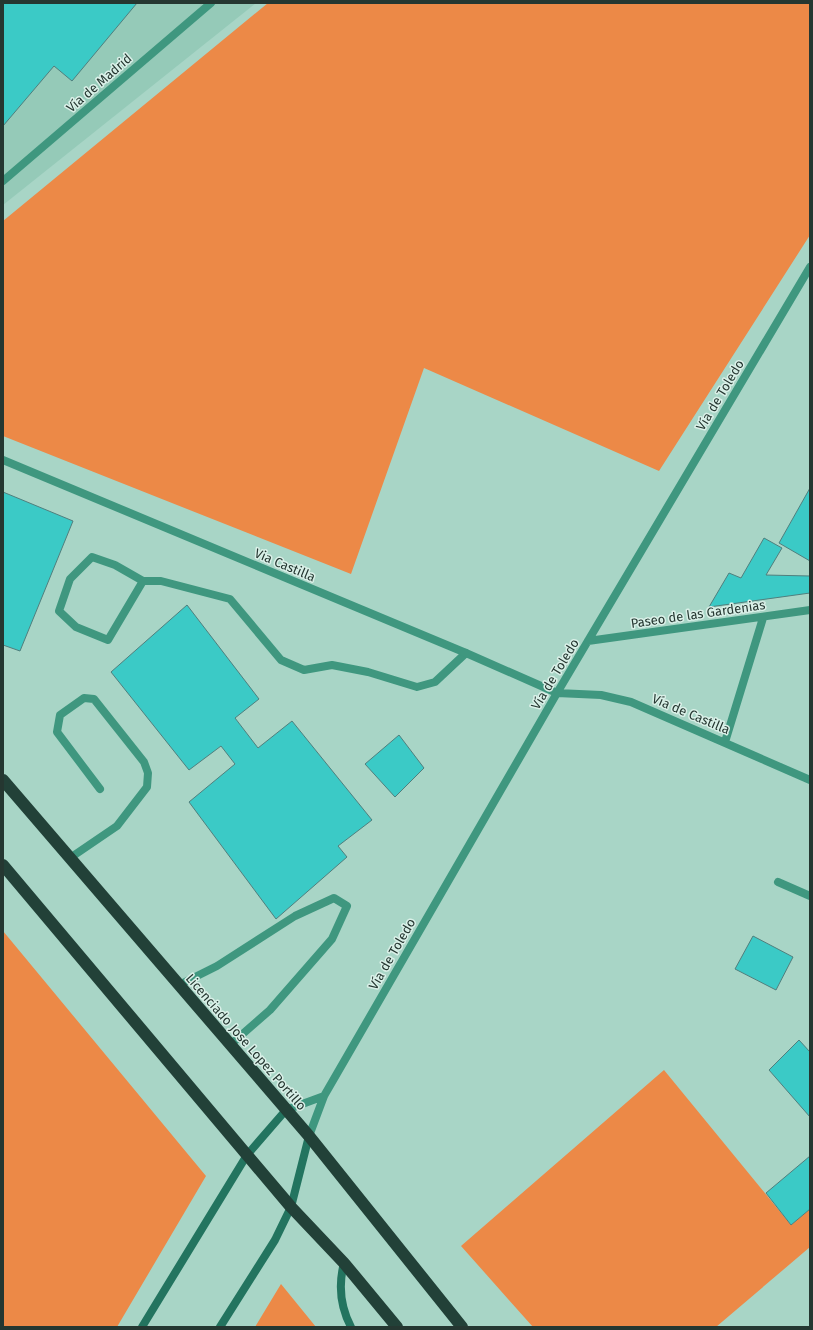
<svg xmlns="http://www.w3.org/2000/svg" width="813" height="1330" viewBox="0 0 813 1330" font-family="'Fira Sans',sans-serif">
  <rect width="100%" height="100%" fill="#a8d5c6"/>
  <path fill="#95cab8" d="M3,3H256L3,205Z"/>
  <path fill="#ec8947" d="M268,3H810V235L659,471L424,368L351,574L3,436V221Z
    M3,931L206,1176L117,1327H3Z
    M664,1070L791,1225L810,1209V1247L716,1327H533L461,1246Z
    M281,1284L316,1327H255Z"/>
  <path fill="#3bcac6" stroke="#507f7d" d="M3,3H137L72,81L54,66L3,126Z
    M810,488V561L779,543Z
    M3,492L73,521L20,651L3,645Z
    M764,538L782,548L766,575L810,576V593L709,607L729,573L741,578Z
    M187,605L259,699L235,718L258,748L292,721L372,820L338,846L347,857L276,919L189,802L235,764L221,746L189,770L111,672Z
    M399,735L424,768L395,797L365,764Z
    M753,936L793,957L776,990L735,969Z
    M799,1040L810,1052V1117L769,1070Z
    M810,1156V1209L791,1225L766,1193Z"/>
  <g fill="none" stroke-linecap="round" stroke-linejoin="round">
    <path stroke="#3f977f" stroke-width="8" d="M143,581L115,565L92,557L70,579L59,611L76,627L108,640L143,581H161L230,599L281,660L304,670L332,665L368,672L417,687L435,682L466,653
      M70,858L117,826L147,787L148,773L144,762L94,699L84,698L60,715L57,732L100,789
      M778,882L810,896
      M179,985L217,966L295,916L334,898L347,906L332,939L270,1010L230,1045"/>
    <path stroke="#3f977f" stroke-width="8" d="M3,181L211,3
      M3,460L466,653L557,693L601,695L631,702L810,780
      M588,641L810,610
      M725,742L763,618
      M286,1110L324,1096
      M309,1136L324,1096L557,693L810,267"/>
    <path stroke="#23745f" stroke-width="8" d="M344,1263C338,1286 340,1306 351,1327
      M142,1327L247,1155L286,1110
      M220,1327L275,1240L291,1207L309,1136"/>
    <path stroke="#224138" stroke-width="12" d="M3,780L309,1136L462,1327
      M3,865L247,1155L291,1207L344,1263L397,1327"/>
  </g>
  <g text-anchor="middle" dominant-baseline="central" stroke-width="3" stroke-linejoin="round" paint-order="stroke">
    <g font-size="13" fill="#253731" stroke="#daf0e8">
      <text transform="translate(99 83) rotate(-41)">Vía de Madrid</text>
      <text transform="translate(720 395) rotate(-59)">Vía de Toledo</text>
      <text transform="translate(285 565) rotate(23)">Via Castilla</text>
      <text transform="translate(698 614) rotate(-8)">Paseo de las Gardenias</text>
      <text transform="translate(555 674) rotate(-59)">Vía de Toledo</text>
      <text transform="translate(691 714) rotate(23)">Vía de Castilla</text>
      <text transform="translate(392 954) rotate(-60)">Vía de Toledo</text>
      <text transform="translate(246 1042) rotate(49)">Licenciado Jose Lopez Portillo</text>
    </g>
  </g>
  <rect width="813" height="1330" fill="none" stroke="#253731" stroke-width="8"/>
</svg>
